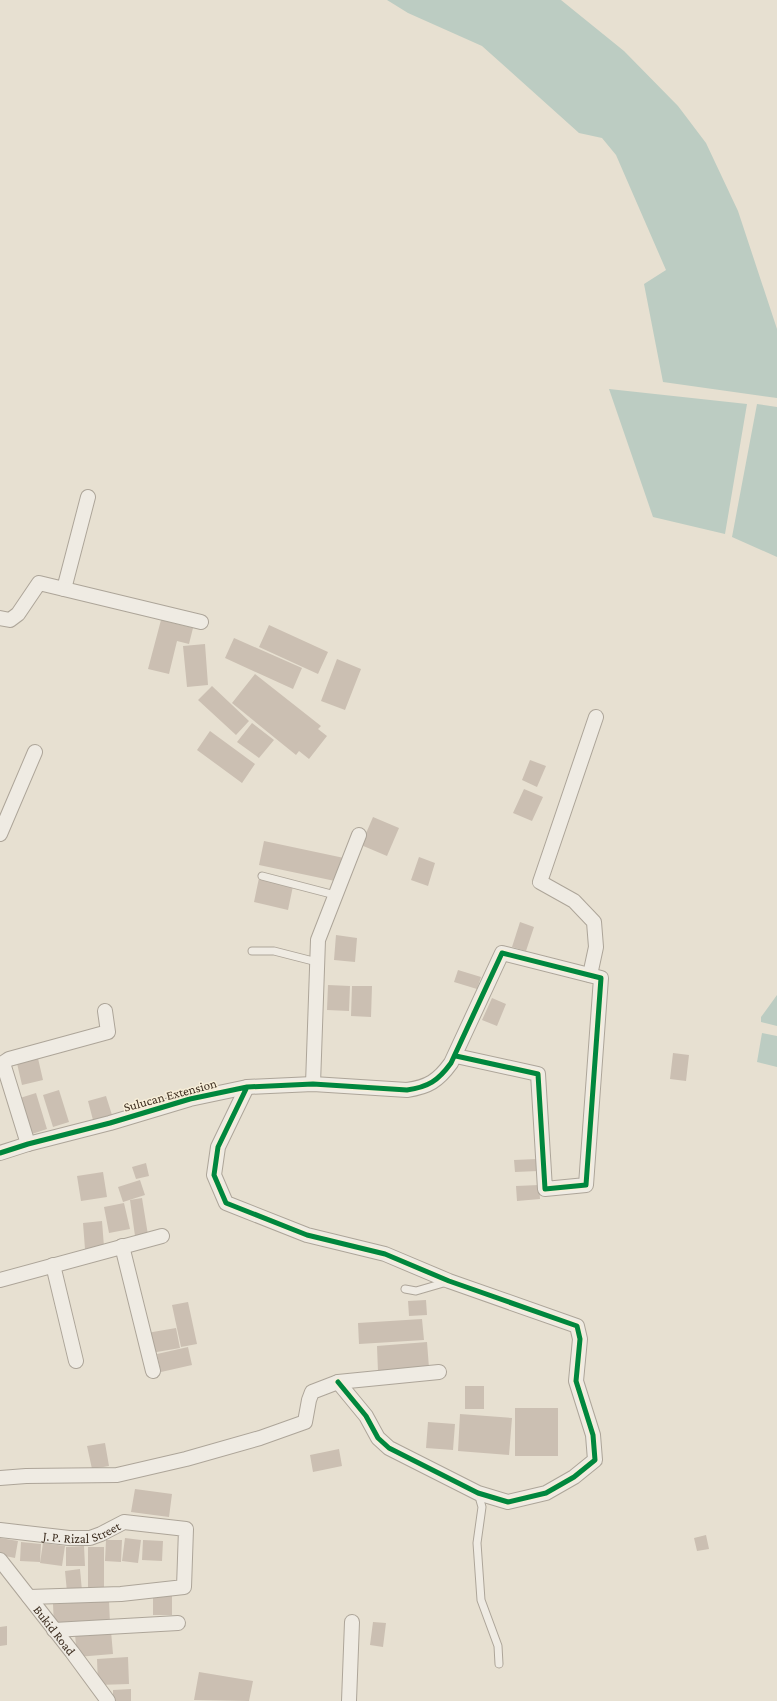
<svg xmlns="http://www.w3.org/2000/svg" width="777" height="1701" viewBox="0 0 777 1701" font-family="'Crimson Pro',serif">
  <rect width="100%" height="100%" fill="#e7e0d1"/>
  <path fill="#bcccc2" d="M387,0H561L624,51L678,106L706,143L738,211L777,329V398L663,382L644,284L666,270L616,155L602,138L579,133L482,46L408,13Z
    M609,389L747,404L725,534L653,517Z
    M757,404L777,407V557L732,537Z
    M777,995V1026L761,1022V1017Z
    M762,1033L777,1036V1067L757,1062Z"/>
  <path fill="#cbbfb2" d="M161,620L193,628L189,644L177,641L169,674L148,669Z
    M269,625L328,652L318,674L259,647Z
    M234,638L302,668L293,689L225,658Z
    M205,644L208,685L187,687L183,646Z
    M337,659L361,669L345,710L321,701Z
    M255,674L321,726L318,729L327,736L309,759L299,751L296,755L232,703Z
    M212,686L249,721L236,735L198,700Z
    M252,723L274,740L259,758L237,742Z
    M210,731L255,764L242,783L197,750Z
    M530,760L546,766L537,787L522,780Z
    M524,789L543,797L532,821L513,813Z
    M373,817L399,828L387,856L361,845Z
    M264,841L344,858L335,881L259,865Z
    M419,857L435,863L428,886L411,880Z
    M259,878L293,886L288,910L254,902Z
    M520,922L534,927L526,951L512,947Z
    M336,935L357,938L355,962L334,960Z
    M458,970L481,977L477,989L454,982Z
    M328,985L350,986L349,1011L327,1010Z
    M352,986H372L371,1017L351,1016Z
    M492,998L506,1004L497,1026L482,1020Z
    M673,1053L689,1055L686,1081L670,1079Z
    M37,1054L43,1080L22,1085L16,1059Z
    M59,1090L69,1122L53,1127L43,1095Z
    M36,1093L47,1129L32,1134L20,1098Z
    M106,1096L112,1115L93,1120L88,1101Z
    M537,1159L538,1171L515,1172L514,1160Z
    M146,1163L149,1176L136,1179L132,1167Z
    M103,1172L107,1197L81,1201L77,1176Z
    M140,1180L145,1195L123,1202L118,1187Z
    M539,1185L540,1199L517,1201L516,1186Z
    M142,1198L148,1235L135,1236L130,1200Z
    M124,1203L130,1229L109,1233L104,1207Z
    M102,1221L104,1247L85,1249L83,1223Z
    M426,1300L427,1315L409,1316L408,1301Z
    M188,1302L197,1344L181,1347L172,1305Z
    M422,1319L424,1340L359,1344L358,1323Z
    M176,1328L180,1348L151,1353L147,1333Z
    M427,1342L429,1368L378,1372L377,1346Z
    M188,1347L192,1365L161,1372L157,1354Z
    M465,1386H484V1409H465Z
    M515,1408H558V1456H515Z
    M460,1414L512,1418L509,1455L458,1451Z
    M428,1422L455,1424L453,1450L426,1448Z
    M105,1443L109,1466L92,1469L87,1446Z
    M339,1449L342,1466L313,1472L310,1455Z
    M135,1489L172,1494L169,1517L131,1512Z
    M706,1535L709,1549L697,1551L694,1538Z
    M0,1538L18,1541L15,1558L0,1555Z
    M125,1538L141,1540L138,1563L122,1561Z
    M106,1540H122L121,1562L105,1561Z
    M143,1540L163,1541L162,1561L142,1560Z
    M21,1542L41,1544L40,1562L20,1561Z
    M43,1543L65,1546L62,1566L40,1563Z
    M84,1546L85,1566H66V1547Z
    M88,1547H104V1593H88Z
    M80,1569L82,1591L67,1592L65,1571Z
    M153,1593H172V1615H153Z
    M109,1601L110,1624L54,1627L53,1604Z
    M373,1622L386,1623L383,1647L370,1645Z
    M7,1626V1645L0,1646V1627Z
    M111,1631L113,1654L77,1657L75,1634Z
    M128,1657L129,1684L98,1685L97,1659Z
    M199,1672L253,1681L249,1701L194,1700Z
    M131,1689V1701H113V1690Z"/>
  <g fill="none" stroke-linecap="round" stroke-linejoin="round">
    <defs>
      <path id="lane" d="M262,876L335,895
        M252,951H274L317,962
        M405,1289L416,1291L447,1282
        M478,1493L482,1507L477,1543L481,1600L498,1646L499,1664"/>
      <g id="street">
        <path d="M64,589L88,497"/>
        <path d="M0,618L10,620L18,614L39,583L201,622"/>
        <path d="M0,834L35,752"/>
        <path d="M590,975L596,947L594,922L574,901L540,882L596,717"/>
        <path d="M313,1084L318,940L359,835"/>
        <path d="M247,1087L218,1147L214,1175L226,1203L307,1235L385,1254L449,1281L577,1326L580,1339L576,1381L593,1435L595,1460L574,1477L546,1493L508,1502L478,1493L389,1448L378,1438L366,1416L338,1382"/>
        <path d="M28,1144L3,1063L9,1059L108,1032L105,1011"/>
        <path d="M0,1153L28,1144L110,1123L190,1099L247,1087L313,1084L407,1090C428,1087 438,1081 451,1063L502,953L601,978L586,1185L545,1189L538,1074L456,1056"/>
        <path d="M122,1246L153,1371"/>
        <path d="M53,1265L76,1361"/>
        <path d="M0,1280L162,1236"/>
        <path d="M0,1478L26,1476L117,1475L186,1459L260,1438L305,1422L309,1400L312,1392L338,1382L439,1372"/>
        <path id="s1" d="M0,1530L69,1538H90L101,1534L124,1522L186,1529L184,1587L121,1594L29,1597"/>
        <path id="s2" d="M0,1560L72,1652L108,1701"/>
        <path d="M54,1630L178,1623"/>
        <path d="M349,1701L352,1622"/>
      </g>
    </defs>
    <use href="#lane" stroke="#ada599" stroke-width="9"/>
    <use href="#street" stroke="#ada599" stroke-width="16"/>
    <use href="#lane" stroke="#efebe3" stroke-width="7"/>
    <use href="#street" stroke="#efebe3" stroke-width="14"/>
    <defs>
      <path id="cycleway" d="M247,1087L218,1147L214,1175L226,1203L307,1235L385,1254L449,1281L577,1326L580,1339L576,1381L593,1435L595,1460L574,1477L546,1493L508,1502L478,1493L389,1448L378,1438L366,1416L338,1382
        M0,1153L28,1144L110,1123L190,1099L247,1087L313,1084L407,1090C428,1087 438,1081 451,1063L502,953L601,978L586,1185L545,1189L538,1074L456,1056"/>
    </defs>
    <use href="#cycleway" stroke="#f7eed8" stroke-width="8"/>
    <use href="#cycleway" stroke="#00873e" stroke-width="5"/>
  </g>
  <g text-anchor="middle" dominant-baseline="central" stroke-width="3" stroke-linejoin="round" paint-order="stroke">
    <g font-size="13" fill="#3d2e20" stroke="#f7eed8">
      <text transform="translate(170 1095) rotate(-15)">Sulucan Extension</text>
      <text stroke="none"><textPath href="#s1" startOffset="83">J. P. Rizal Street</textPath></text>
      <text stroke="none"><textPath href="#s2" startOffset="89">Bukid Road</textPath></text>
    </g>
  </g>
</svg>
